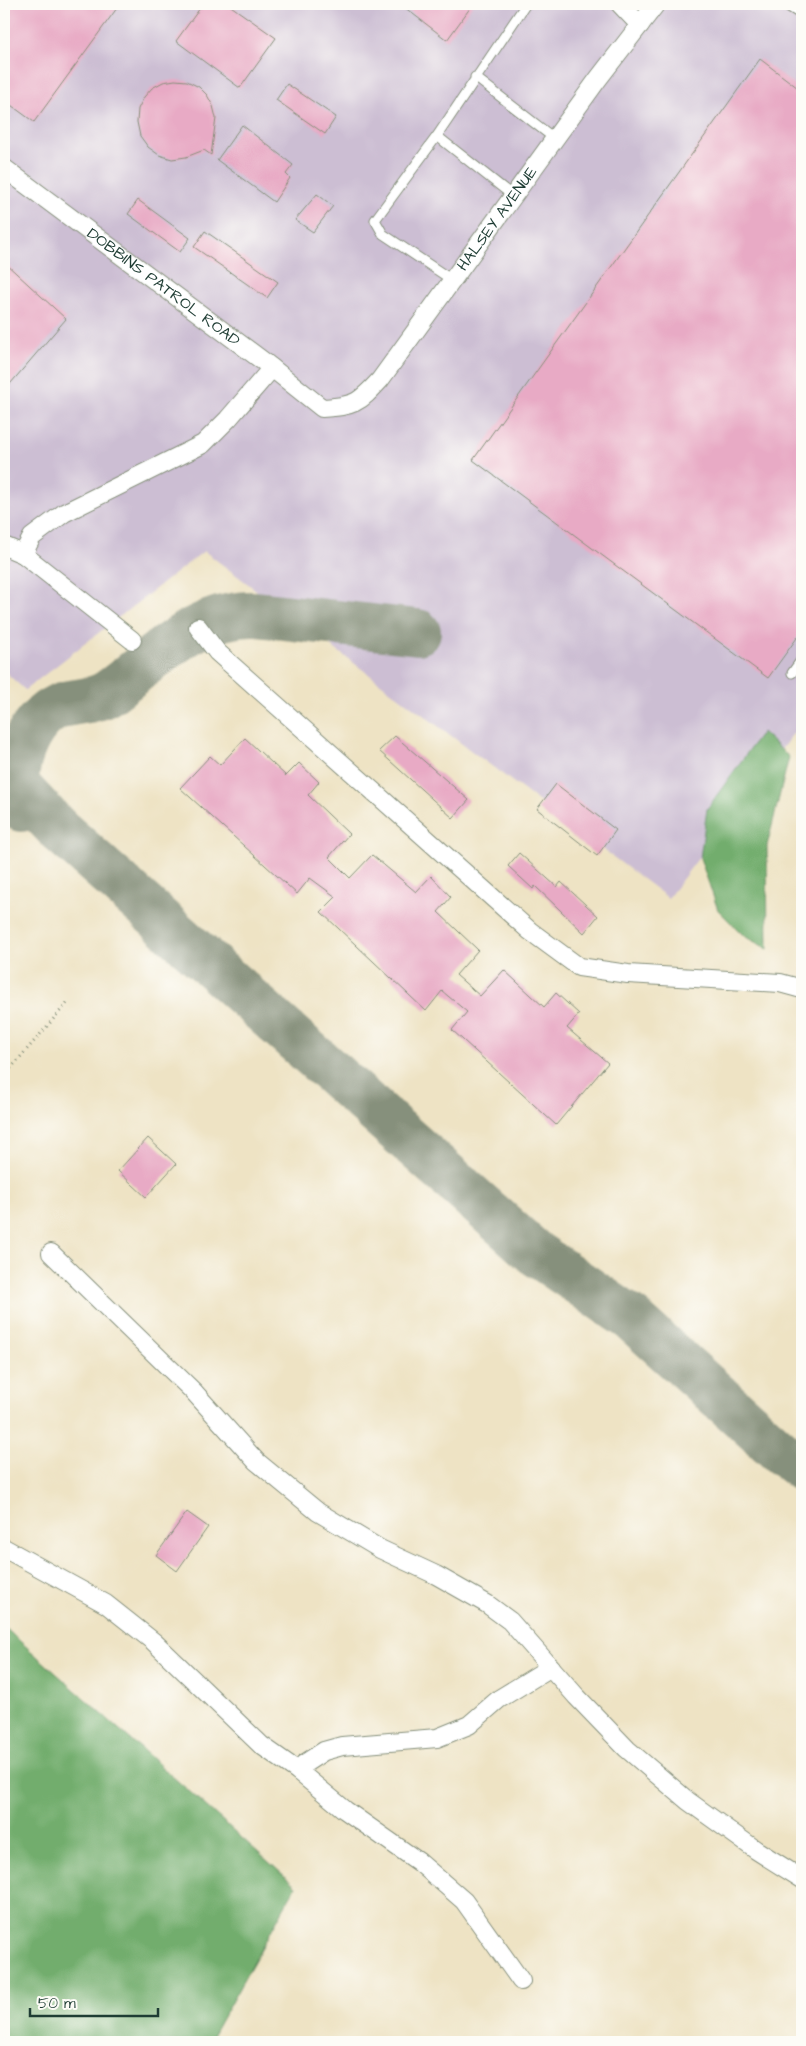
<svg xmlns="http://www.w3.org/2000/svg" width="806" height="2046" viewBox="0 0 806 2046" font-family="'Architects Daughter',sans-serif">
  <rect width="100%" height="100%" fill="#fdfcf7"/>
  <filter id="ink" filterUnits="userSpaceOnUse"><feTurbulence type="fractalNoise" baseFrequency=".02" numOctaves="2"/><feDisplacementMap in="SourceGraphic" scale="10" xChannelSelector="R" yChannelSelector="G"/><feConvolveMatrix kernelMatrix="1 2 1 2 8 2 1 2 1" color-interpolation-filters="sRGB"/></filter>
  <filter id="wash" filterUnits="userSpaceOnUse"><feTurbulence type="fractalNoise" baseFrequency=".0096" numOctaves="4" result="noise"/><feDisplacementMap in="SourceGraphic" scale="20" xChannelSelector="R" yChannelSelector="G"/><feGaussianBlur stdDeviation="1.12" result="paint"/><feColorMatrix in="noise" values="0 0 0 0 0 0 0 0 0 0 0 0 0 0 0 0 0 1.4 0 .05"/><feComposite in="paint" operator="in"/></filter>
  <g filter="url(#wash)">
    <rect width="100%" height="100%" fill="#eee3c4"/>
    <path fill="#ccbed3" d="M4,4H802V722L668,898L204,551L25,690L4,671Z"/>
    <path fill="#72ad6d" stroke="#487550" d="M762,732L789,757L767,846L768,949L744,936L718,910L700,858L707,809Z
      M4,1627L296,1886L209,2042H4Z"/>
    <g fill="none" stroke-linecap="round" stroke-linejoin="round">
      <path stroke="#86907c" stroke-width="46" d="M4,772L58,829L535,1253L632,1319L782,1453L802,1468
        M21,809C7,775 25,718 62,705C78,700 95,702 109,692C155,659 195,612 256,614L418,632"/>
    </g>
    <g id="blocks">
      <path fill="#e8aac5" d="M4,4H120L34,122L4,100Z
        M203,4H228L276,38L240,88L176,41Z
        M400,4H473L447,40Z
        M760,59L802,91V631L768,678L473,460Z
        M175,80L187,81L199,87L207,95L213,106L216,118L211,155L204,150L186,157L172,159L159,155L148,147L140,136L137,122L138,109L144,97L152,88L163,82Z
        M287,84L336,117L325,134L276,100Z
        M242,125L293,165L286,174L290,178L274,202L217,160Z
        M317,194L333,206L313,232L295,220Z
        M138,200L190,238L180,252L128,214Z
        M205,231L278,282L267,298L194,247Z
        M4,262L66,319L4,391Z
        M395,736L469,800L453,818L379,751Z
        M245,738L286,776L299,763L319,782L308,795L349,834L329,857L350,878L372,855L416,892L431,876L451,897L438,912L478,950L456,975L480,996L504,970L544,1007L556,993L579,1014L567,1028L608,1063L556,1125L452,1030L467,1012L442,991L426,1011L321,912L336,897L310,878L297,894L180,788L210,756L220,765Z
        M556,784L616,830L597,856L537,809Z
        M519,853L557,887L561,882L598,916L584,933L535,886L533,889L508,866Z
        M148,1138L176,1164L146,1197L118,1171Z
        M187,1512L208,1527L177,1571L156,1555Z"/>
    </g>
  </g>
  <g filter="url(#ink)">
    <use href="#blocks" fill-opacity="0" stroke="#86907c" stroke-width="1"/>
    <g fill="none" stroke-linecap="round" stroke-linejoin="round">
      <defs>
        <path id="lane" d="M784,4L802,15
          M475,77L555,139
          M437,136L513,196
          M452,280L383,234L375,220L437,136L526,4
          M792,673L802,659"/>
        <g id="street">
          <path d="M620,4L640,25"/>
          <path id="s1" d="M4,168L267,364L322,408C354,406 358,404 380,380L598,79L656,4"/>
          <path d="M4,546L23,554L132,640"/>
          <path d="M23,554L32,537L64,513L203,444L228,419L272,368"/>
          <path d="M198,627L217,652L530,931L579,967L628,974L780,983L802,989"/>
          <path d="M51,1253L194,1392L256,1461L318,1512L380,1549L436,1575L487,1604L510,1621L576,1696L627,1749L688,1801L756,1850L802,1879"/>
          <path d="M4,1548L106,1604L154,1642L261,1745L298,1771L345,1810L419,1862L464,1901L521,1981"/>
          <path d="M298,1771L304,1764L324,1751L342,1746L437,1738L469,1725L499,1699L551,1667"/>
        </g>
      </defs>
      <use href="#lane" stroke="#86907c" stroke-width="11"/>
      <use href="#street" stroke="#86907c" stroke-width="20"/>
      <path stroke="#86907c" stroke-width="3" stroke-dasharray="1 4" stroke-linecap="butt" d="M4,1076L69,1001"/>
      <use href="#lane" stroke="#fff" stroke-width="9"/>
      <use href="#street" stroke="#fff" stroke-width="18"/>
    </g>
  </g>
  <g text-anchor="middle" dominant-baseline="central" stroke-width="4" stroke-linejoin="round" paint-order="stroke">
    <g font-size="16" fill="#1f3d34" stroke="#fdfcf7">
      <text stroke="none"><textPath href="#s1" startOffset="665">HALSEY AVENUE</textPath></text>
      <text stroke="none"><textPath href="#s1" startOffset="199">DOBBINS PATROL ROAD</textPath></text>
    </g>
  </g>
  <rect width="806" height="2046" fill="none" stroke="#fdfcf7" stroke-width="20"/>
  <path d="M30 2008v8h128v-8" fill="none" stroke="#1f3d34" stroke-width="2.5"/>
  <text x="38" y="2008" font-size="15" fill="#1f3d34" stroke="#fdfcf7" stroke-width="4" paint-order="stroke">50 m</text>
</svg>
